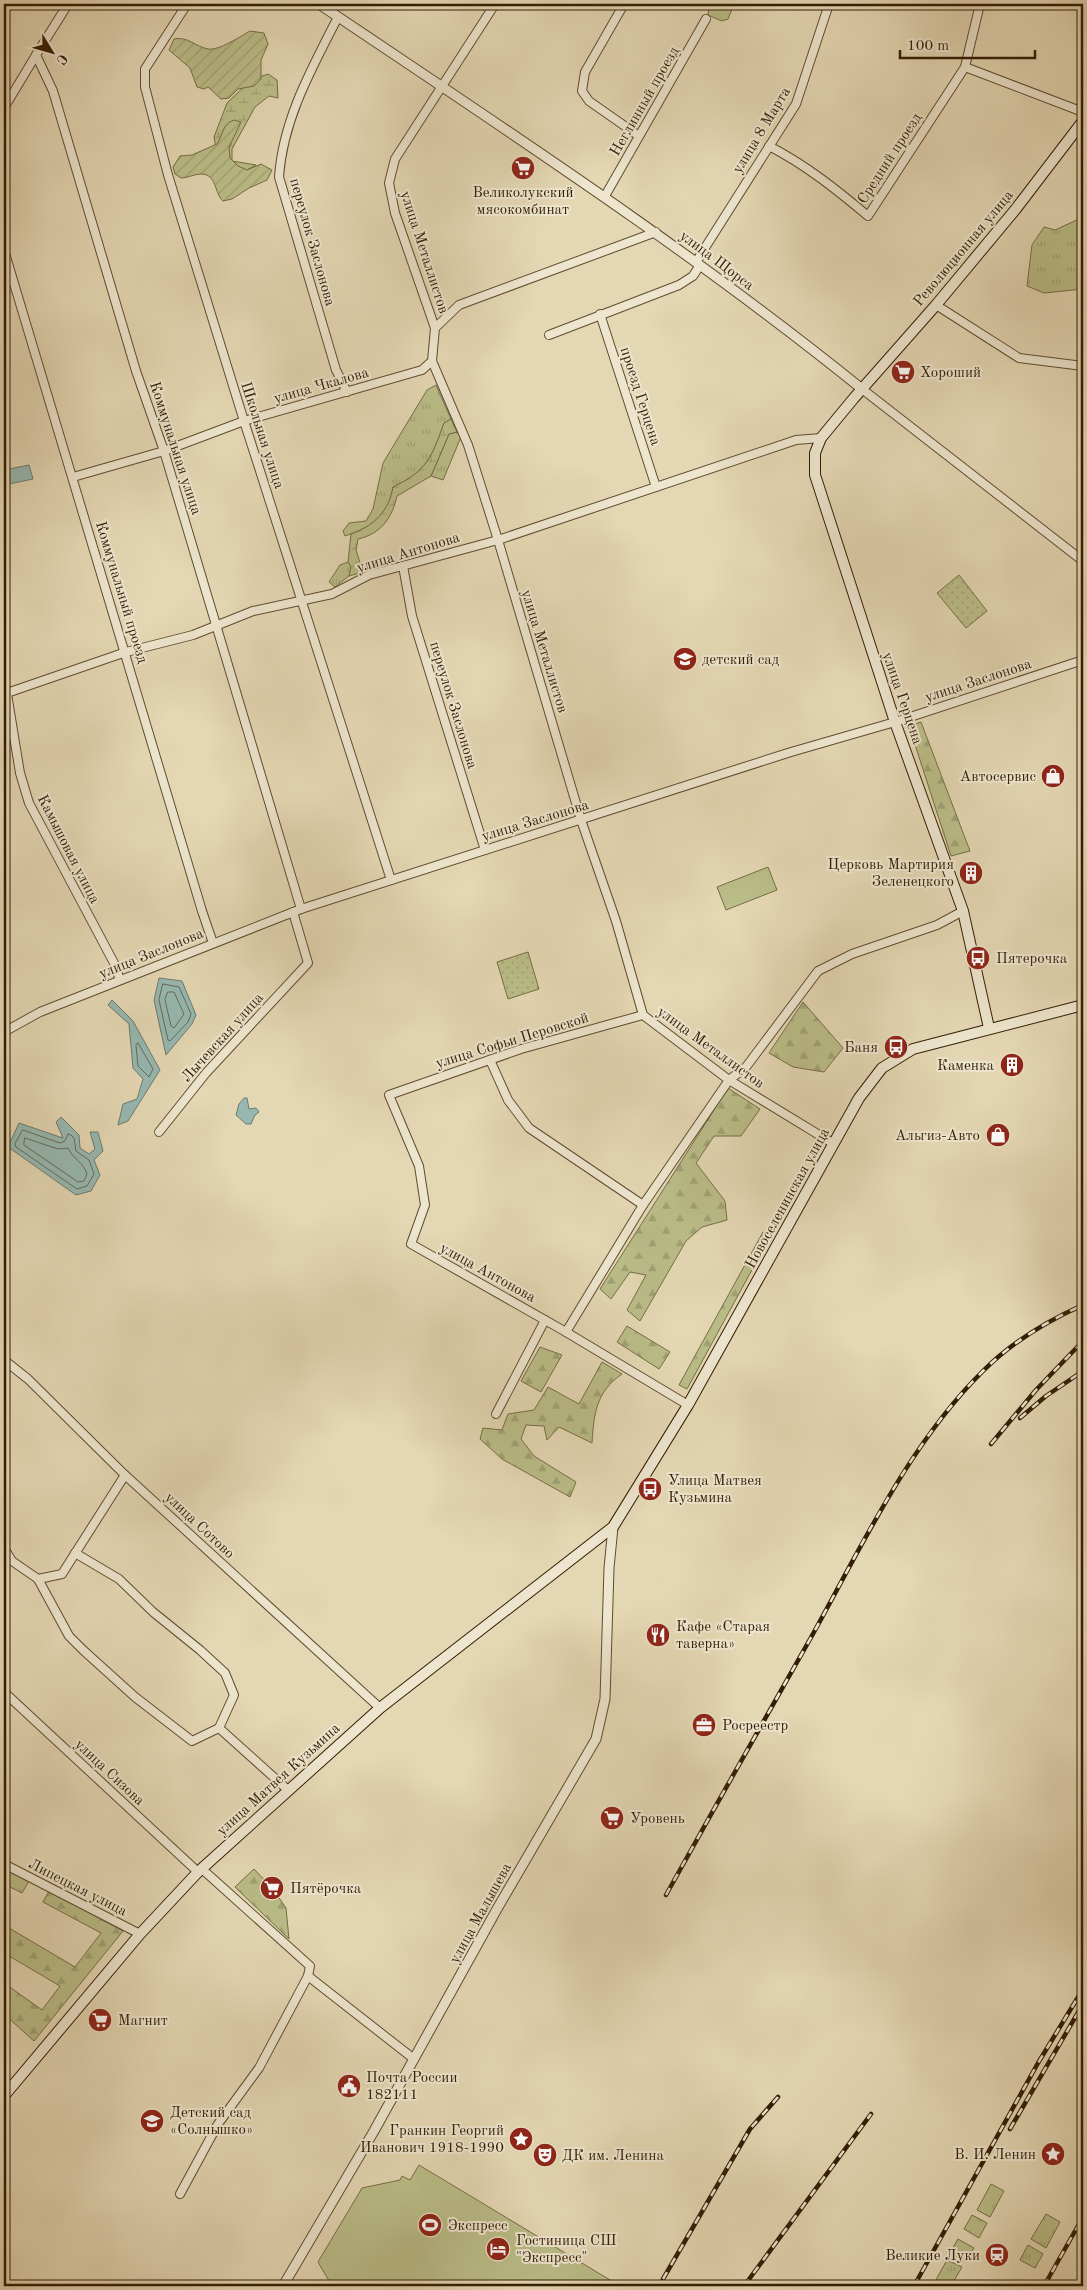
<svg xmlns="http://www.w3.org/2000/svg" width="1087" height="2290" font-family="'Old Standard TT',serif">
<defs>
<pattern id="grass-tufts" width="24" height="20" patternUnits="userSpaceOnUse" patternTransform="scale(1.25)"><rect width="24" height="20" fill="#babd88"/><path d="M3 7l-1-3M5 7V3M7 7l1-3M15 17l-1-3M17 17v-4M19 17l1-3" fill="none" stroke="#a0a274"/></pattern>
<pattern id="forest-firs" width="22" height="20" patternUnits="userSpaceOnUse" patternTransform="scale(1.25)"><rect width="22" height="20" fill="#babd88"/><path d="M5 1l3.5 6h-7zM16 11l3.5 6h-7z" fill="#a0a274"/></pattern>
<pattern id="wetland-marsh" width="20" height="14" patternUnits="userSpaceOnUse" patternTransform="scale(1.25)"><rect width="20" height="14" fill="#babd88"/><path d="M1 5h8M5 5V1M11 12h8M15 12V8" fill="none" stroke="#a0a274"/></pattern>
<pattern id="park-dots" width="8" height="8" patternUnits="userSpaceOnUse" patternTransform="scale(1.25)"><rect width="8" height="8" fill="#babd88"/><path d="M2 2h.1M6 6h.1" fill="none" stroke="#a0a274" stroke-width="1.8" stroke-linecap="round"/></pattern>
<pattern id="garden-furrows" width="10" height="10" patternUnits="userSpaceOnUse" patternTransform="scale(1.25)"><rect width="10" height="10" fill="#babd88"/><path d="M-1 1l2-2M0 10L10 0M9 11l2-2" fill="none" stroke="#a0a274"/></pattern>
</defs>
<rect width="100%" height="100%" fill="#e4d7b3"/>
<filter id="stains"><feTurbulence type="fractalNoise" baseFrequency=".004" numOctaves="4"/><feColorMatrix values="0 0 0 0 .2 0 0 0 0 .09 0 0 0 0 .02 0 0 0 .5 -.17"/></filter>
<radialGradient id="worn" r=".72"><stop offset=".6" stop-color="#630" stop-opacity="0"/><stop offset="1" stop-color="#630" stop-opacity=".3"/></radialGradient>
<g fill="url(#grass-tufts)" stroke="#766d46">
<path d="M709,4H734L728,19L722,21L708,15Z"/>
<path d="M1079,219H1083V289L1044,293L1027,286L1032,245L1044,227L1055,230Z"/>
<path d="M436,385L451,419L444,423C432,457 427,471 393,487C388,517 371,527 345,536L343,531L349,523L366,521L373,509L383,463L427,390Z"/>
<path d="M457,432L461,437L443,480L431,476L449,434Z"/>
<path d="M348,562L351,567L349,576L335,587L329,582L340,565Z"/>
<path d="M991,2184L1004,2191L990,2217L977,2210Z"/>
<path d="M1046,2214L1060,2222L1046,2248L1031,2239Z"/>
<path d="M972,2215L987,2223L979,2238L964,2229Z"/>
<path d="M958,2239L974,2248L966,2262L950,2253Z"/>
<path d="M1028,2245L1043,2254L1035,2268L1020,2260Z"/>
<path d="M947,2260L962,2267L951,2286H934L933,2285Z"/>
</g>
<g fill="url(#forest-firs)" stroke="#766d46">
<path d="M921,722L970,851L951,856L909,726Z"/>
<path d="M803,1002L843,1048L824,1072L793,1067L769,1053Z"/>
<path d="M728,1088L760,1109L741,1136H714L696,1163L725,1201L727,1220L702,1227L686,1241L640,1321L627,1310L646,1275L630,1272L611,1299L600,1289Z"/>
<path d="M763,1232L771,1235L687,1389L679,1385Z"/>
<path d="M627,1326L670,1352L659,1369L617,1342Z"/>
<path d="M540,1347L562,1355L541,1392L521,1381Z"/>
<path d="M602,1362L622,1374C596,1392 594,1413 592,1443L559,1427L547,1440L544,1426L526,1425L521,1439L534,1456L576,1482L570,1497L502,1459L480,1439L483,1428L502,1430L508,1414L534,1410L548,1387L579,1404Z"/>
<path d="M4,1869L29,1881L22,1893L4,1884Z"/>
<path d="M254,1869L273,1889L286,1908L289,1939L235,1887Z"/>
<path d="M49,1891L123,1931L34,2041L4,2014V1983L42,2010L60,1986L4,1953V1925L75,1967L101,1933L43,1902Z"/>
</g>
<g fill="url(#wetland-marsh)" stroke="#766d46">
<path d="M268,74L277,80L278,98L269,96L255,107L232,149V161L256,165L245,171L217,153L214,137L227,103L251,80Z"/>
<path d="M451,419L457,432L449,434L431,476L397,496C392,518 381,534 358,539L356,550L363,572L349,576L351,567L348,562L351,534C374,526 389,511 393,487C427,471 432,457 444,423Z"/>
</g>
<g fill="url(#park-dots)" stroke="#766d46">
<path d="M959,575L987,611L966,628L937,593Z"/>
<path d="M528,952L539,989L508,999L497,962Z"/>
</g>
<g fill="url(#garden-furrows)" stroke="#766d46">
<path d="M250,31L264,33L268,44L261,60V79L254,86L238,89L229,98L221,99L208,87L204,89L197,87L190,68L169,50L174,39C188,36 196,47 208,49C219,51 241,36 250,31Z"/>
<path d="M234,120L241,122L229,147L230,158L238,166L247,170L261,164L272,170L267,180L249,188L232,199L223,201C214,193 217,174 201,174C194,174 188,178 181,178L175,174L173,167L180,156L192,155L217,144C223,135 222,124 234,120Z"/>
</g>
<g fill="#babd88" stroke="#766d46">
<path d="M768,867L777,890L726,910L717,887Z"/>
<path d="M419,2165L620,2286H332L318,2262L362,2188L400,2180L402,2176L410,2180Z"/>
</g>
<g fill="#96b8b1" stroke="#6e7a6c">
<path d="M29,465L33,479L4,485V470Z"/>
<path d="M159,978L182,981L196,1015L192,1024L166,1055L154,1000Z"/>
<path d="M112,1000L133,1021L160,1070L128,1121L118,1125L123,1104L137,1099L143,1079L133,1068L129,1024L108,1005Z"/>
<path d="M244,1098H247L249,1109L256,1108L259,1112L255,1115L251,1124H246L236,1115L239,1104Z"/>
<path d="M61,1117L79,1135L80,1148L89,1154L95,1149L90,1132H98L103,1151L94,1160L100,1175L91,1191L76,1195L8,1147L19,1123L63,1138L56,1122Z"/>
</g>
<g fill="none" stroke-linecap="round" stroke-linejoin="round">
<g stroke="#646a5a" stroke-width="1">
<path d="M163,984L179,987L191,1014L188,1022L170,1041L168,1040L159,1000Z"/>
<path d="M168,992H174L184,1014L174,1028L171,1026L165,1000Z"/>
<path d="M138,1043L153,1069L149,1077L138,1066L136,1046Z"/>
<path d="M23,1130L60,1143L65,1141L68,1134L71,1135L74,1138L76,1151L89,1160L94,1174L87,1186L77,1189L16,1147L15,1144Z"/>
<path d="M25,1138L58,1149L68,1148C73,1159 83,1162 87,1174L84,1181L78,1182L24,1145Z"/>
</g>
<g stroke="#5f4c30" stroke-width="10">
<g id="minor">
<path d="M68,4L36,55L53,91L136,371L164,451L301,909"/>
<path d="M187,4L145,69V87L168,175L244,421L391,880"/>
<path d="M495,4L395,159L389,183L395,213L435,328L432,361L468,445L498,540L581,820L616,921L643,1015L729,1080L834,1144"/>
<path d="M624,4L585,72L582,91L589,101L639,136"/>
<path d="M338,17C312,68 283,119 279,177L336,370L347,392"/>
<path d="M965,67L1083,112"/>
<path d="M4,108L36,55"/>
<path d="M769,146C806,165 837,190 868,216L965,67L980,4"/>
<path d="M605,196L706,19"/>
<path d="M4,250L202,911L213,943"/>
<path d="M696,262L796,104L829,4"/>
<path d="M936,305L1019,358L1083,366"/>
<path d="M600,314L656,487"/>
<path d="M435,328L459,305L656,232"/>
<path d="M549,335L679,285L693,276L700,265"/>
<path d="M862,389L1083,561"/>
<path d="M73,477L164,451L244,421L422,370L432,361"/>
<path d="M403,566L412,616L485,850"/>
<path d="M4,694L126,652L193,635L253,611L332,594L369,575L498,540L796,440L821,438"/>
<path d="M7,694L20,773L29,803L114,963L120,980"/>
<path d="M643,1015L521,1049L389,1095L419,1166L425,1205L411,1244L566,1332L688,1405"/>
<path d="M4,1032L40,1012L301,909L791,752L895,722L1083,660"/>
<path d="M490,1060L508,1100L529,1128L643,1205"/>
<path d="M159,1132L206,1073L308,963L293,912"/>
<path d="M566,1332L643,1205L729,1080L746,1067L818,971L852,954L937,925L963,911"/>
<path d="M4,1360L28,1379L125,1475L380,1708"/>
<path d="M496,1414L545,1320"/>
<path d="M125,1475L62,1574L38,1579L69,1636L83,1650L135,1697L192,1741L219,1728"/>
<path d="M4,1548L12,1561L38,1579"/>
<path d="M75,1553L119,1579L153,1612L200,1650L225,1673L234,1695L219,1728L288,1790"/>
<path d="M4,1692L198,1872"/>
<path d="M4,1864L140,1934"/>
<path d="M308,1976L414,2059"/>
<path d="M180,2194L218,2124L259,2068L308,1976L310,1966L202,1869"/>
</g>
</g>
<g stroke="#5f4c30" stroke-width="11">
<g id="tertiary">
<path d="M319,4C503,128 689,249 862,389"/>
<path d="M283,2286L374,2131L497,1909L596,1739L605,1699L609,1568L613,1527"/>
</g>
</g>
<g stroke="#331d04" stroke-width="12">
<g id="secondary">
<path d="M989,1028L963,911L895,722L815,475V453L821,438L854,398L936,305L1015,210L1083,121"/>
<path d="M4,2096L140,1934L198,1872L380,1708L613,1527L688,1405L859,1098L882,1068L913,1049L1083,1005"/>
</g>
</g>
<use href="#minor" stroke="#ede5ce" stroke-width="8"/>
<use href="#tertiary" stroke="#ede5ce" stroke-width="9"/>
<use href="#secondary" stroke="#ede5ce" stroke-width="10"/>
<g stroke="#331d04" stroke-width="4.5">
<g id="rail">
<path d="M1020,1418L1046,1396L1083,1371"/>
<path d="M991,1444L1036,1390L1083,1341"/>
<path d="M666,1895C713,1810 761,1726 809,1641C860,1550 908,1445 983,1371C1011,1343 1047,1321 1083,1305"/>
<path d="M1010,2129L1083,2004"/>
<path d="M663,2279L750,2129L778,2097"/>
<path d="M744,2286L871,2114"/>
<path d="M914,2286L1038,2063L1083,1989"/>
<path d="M1044,2286L1083,2217"/>
</g>
</g>
<use href="#rail" stroke="#ede5ce" stroke-width="2.5" stroke-dasharray="8" stroke-linecap="butt"/>
</g>
<defs>
<g id="supermarket-disc" transform="scale(1.25)"><circle r="9.5" fill="#8f2418" stroke="#ede5ce"/><path d="M-6-5.5h2.5l.6 2H6L4.5 2H-2.5L-4.4-4H-6ZM-1.5 3.2a1.3 1.3 0 1 0 .1 0ZM3 3.2a1.3 1.3 0 1 0 .1 0Z" fill="#fff"/></g>
<g id="school-disc" transform="scale(1.25)"><circle r="9.5" fill="#8f2418" stroke="#ede5ce"/><path d="M0-5L7-2L0 1L-7-2ZM-4 1L0 2.5L4 1V4Q0 6-4 4Z" fill="#fff"/></g>
<g id="shop-disc" transform="scale(1.25)"><circle r="9.5" fill="#8f2418" stroke="#ede5ce"/><path d="M-5-2.5h2.3a2.7 3.5 0 0 1 5.4 0H5L5.5 6h-11ZM-1.5-2.5h3a1.5 2.3 0 0 0-3 0Z" fill="#fff"/></g>
<g id="building-disc" transform="scale(1.25)"><circle r="9.5" fill="#8f2418" stroke="#ede5ce"/><path d="M-4-6H4V6H1V3H-1V6H-4ZM-2.5-4.3h1.7v1.8h-1.7ZM.8-4.3h1.7v1.8H.8ZM-2.5-1h1.7V.8h-1.7ZM.8-1h1.7V.8H.8Z" fill="#fff"/></g>
<g id="bus-disc" transform="scale(1.25)"><circle r="9.5" fill="#8f2418" stroke="#ede5ce"/><path d="M-5-6H5V4H4V6H2V4H-2V6H-4V4H-5ZM-3.5-4V0h7V-4ZM-3.5 1.2v1.5H-2V1.2ZM2 1.2v1.5H3.5V1.2Z" fill="#fff"/></g>
<g id="restaurant-disc" transform="scale(1.25)"><circle r="9.5" fill="#8f2418" stroke="#ede5ce"/><path d="M-5-6h1v4h1v-4h1v4h1v-4h1v5L-1.5 .5V6h-2V.5L-5-1ZM5-6V6H3V1.5H1.5Q1.5-4 5-6Z" fill="#fff"/></g>
<g id="office-disc" transform="scale(1.25)"><circle r="9.5" fill="#8f2418" stroke="#ede5ce"/><path d="M-6-3h4V-5.5h4V-3h4V5H-6ZM-1-4.5V-3h2v-1.5ZM-6 0V1H6V0Z" fill="#fff"/></g>
<g id="civic-disc" transform="scale(1.25)"><circle r="9.5" fill="#8f2418" stroke="#ede5ce"/><path d="M-.6-6.5H3V-4.5H.6V-3L4-1V1h2V6H-6V1h2V-1L-.6-3ZM-1.2 2.5V6h2.4V2.5Z" fill="#fff"/></g>
<g id="sight-disc" transform="scale(1.25)"><circle r="9.5" fill="#8f2418" stroke="#ede5ce"/><path d="M0-6L1.8-2.2L6-1.7L2.9 1.2L3.7 5.4L0 3.3L-3.7 5.4L-2.9 1.2L-6-1.7L-1.8-2.2Z" fill="#fff"/></g>
<g id="theatre-disc" transform="scale(1.25)"><circle r="9.5" fill="#8f2418" stroke="#ede5ce"/><path d="M-5-5.5Q0-4 5-5.5V0Q5 5 0 6Q-5 5-5 0ZM-3.3-2.5H-1v1.5H-3.3ZM1-2.5H3.3v1.5H1ZM-2.8 1Q0 5.5 2.8 1Z" fill="#fff"/></g>
<g id="stadium-disc" transform="scale(1.25)"><circle r="9.5" fill="#8f2418" stroke="#ede5ce"/><path d="M0-5a6.5 5 0 1 0 0 10a6.5 5 0 1 0 0-10ZM-3.5-1.8h7v3.6h-7Z" fill="#fff"/></g>
<g id="hotel-disc" transform="scale(1.25)"><circle r="9.5" fill="#8f2418" stroke="#ede5ce"/><path d="M-6-4.5h1.5V1H6V5H4.5V3h-9V5H-6ZM-4 0a1.8 1.8 0 1 1 3.6 0ZM.5 0V-2.5h3Q6-2.5 6 0Z" fill="#fff"/></g>
<g id="station-disc" transform="scale(1.25)"><circle r="9.5" fill="#8f2418" stroke="#ede5ce"/><path d="M-3-6H3Q5-6 5-4V2Q5 4 3 4L4.5 6H3L1.5 4h-3L-3 6H-4.5L-3 4Q-5 4-5 2V-4Q-5-6-3-6ZM-3.5-4v3h7v-3ZM-3.5 1v1.5H-2V1ZM2 1v1.5H3.5V1Z" fill="#fff"/></g>
</defs>
<g fill-rule="evenodd">
<use href="#supermarket-disc" x="523" y="168"/>
<use href="#supermarket-disc" x="903" y="372"/>
<use href="#school-disc" x="685" y="659"/>
<use href="#shop-disc" x="1053" y="776"/>
<use href="#building-disc" x="971" y="873"/>
<use href="#bus-disc" x="978" y="958"/>
<use href="#bus-disc" x="896" y="1047"/>
<use href="#building-disc" x="1012" y="1065"/>
<use href="#shop-disc" x="998" y="1135"/>
<use href="#bus-disc" x="650" y="1489"/>
<use href="#restaurant-disc" x="658" y="1635"/>
<use href="#office-disc" x="704" y="1725"/>
<use href="#supermarket-disc" x="612" y="1818"/>
<use href="#supermarket-disc" x="272" y="1888"/>
<use href="#supermarket-disc" x="100" y="2020"/>
<use href="#civic-disc" x="349" y="2086"/>
<use href="#school-disc" x="152" y="2121"/>
<use href="#sight-disc" x="521" y="2139"/>
<use href="#sight-disc" x="1053" y="2154"/>
<use href="#theatre-disc" x="545" y="2155"/>
<use href="#stadium-disc" x="430" y="2225"/>
<use href="#hotel-disc" x="498" y="2249"/>
<use href="#station-disc" x="997" y="2255"/>
</g>
<g text-anchor="middle" stroke-width="4" stroke-linejoin="round" paint-order="stroke">
<g font-size="15" fill="#331d04" stroke="#ede5ce">
<text transform="translate(644 101) rotate(-60)" y="5">Неглинный проезд</text>
<text transform="translate(761 130) rotate(-59)" y="5">улица 8 Марта</text>
<text transform="translate(889 158) rotate(-57)" y="5">Средний проезд</text>
<text transform="translate(313 242) rotate(74)" y="5">переулок Заслонова</text>
<text transform="translate(963 248) rotate(-50)" y="5">Революционная улица</text>
<text transform="translate(425 252) rotate(72)" y="5">улица Металлистов</text>
<text transform="translate(717 260) rotate(37)" y="5">улица Щорса</text>
<text transform="translate(321 385) rotate(-16)" y="5">улица Чкалова</text>
<text transform="translate(641 396) rotate(72)" y="5">проезд Герцена</text>
<text transform="translate(263 435) rotate(72)" y="5">Школьная улица</text>
<text transform="translate(176 448) rotate(72)" y="5">Коммунальная улица</text>
<text transform="translate(408 552) rotate(-17)" y="5">улица Антонова</text>
<text transform="translate(122 592) rotate(73)" y="5">Коммунальный проезд</text>
<text transform="translate(545 651) rotate(73)" y="5">улица Металлистов</text>
<text transform="translate(978 680) rotate(-18)" y="5">улица Заслонова</text>
<text transform="translate(903 698) rotate(71)" y="5">улица Герцена</text>
<text transform="translate(454 705) rotate(73)" y="5">переулок Заслонова</text>
<text transform="translate(535 820) rotate(-17)" y="5">улица Заслонова</text>
<text transform="translate(69 849) rotate(63)" y="5">Камышовая улица</text>
<text transform="translate(151 953) rotate(-22)" y="5">улица Заслонова</text>
<text transform="translate(222 1037) rotate(-48)" y="5">Лычевская улица</text>
<text transform="translate(512 1040) rotate(-17)" y="5">улица Софьи Перовской</text>
<text transform="translate(711 1047) rotate(36)" y="5">улица Металлистов</text>
<text transform="translate(787 1198) rotate(-61)" y="5">Новоселенинская улица</text>
<text transform="translate(488 1272) rotate(29)" y="5">улица Антонова</text>
<text transform="translate(200 1525) rotate(43)" y="5">улица Сотово</text>
<text transform="translate(110 1772) rotate(43)" y="5">улица Сизова</text>
<text transform="translate(278 1779) rotate(-42)" y="5">улица Матвея Кузьмина</text>
<text transform="translate(78 1887) rotate(27)" y="5">Липецкая улица</text>
<text transform="translate(480 1913) rotate(-61)" y="5">улица Малышева</text>
</g>
<g font-size="15" fill="#331d04" stroke="#ede5ce" text-anchor="start">
<text x="523" y="197" text-anchor="middle">Великолукский<tspan x="523" dy="17">мясокомбинат</tspan></text>
<text x="920" y="377">Хороший</text>
<text x="702" y="664">детский сад</text>
<text x="1036" y="781" text-anchor="end">Автосервис</text>
<text x="954" y="869" text-anchor="end">Церковь Мартирия<tspan x="954" dy="17">Зеленецкого</tspan></text>
<text x="996" y="963">Пятерочка</text>
<text x="878" y="1052" text-anchor="end">Баня</text>
<text x="994" y="1070" text-anchor="end">Каменка</text>
<text x="980" y="1140" text-anchor="end">Альгиз-Авто</text>
<text x="668" y="1485">Улица Матвея<tspan x="668" dy="17">Кузьмина</tspan></text>
<text x="676" y="1631">Кафе «Старая<tspan x="676" dy="17">таверна»</tspan></text>
<text x="722" y="1730">Росреестр</text>
<text x="630" y="1823">Уровень</text>
<text x="290" y="1893">Пятёрочка</text>
<text x="118" y="2025">Магнит</text>
<text x="366" y="2082">Почта России<tspan x="366" dy="17">182111</tspan></text>
<text x="170" y="2117">Детский сад<tspan x="170" dy="17">«Солнышко»</tspan></text>
<text x="504" y="2135" text-anchor="end">Гранкин Георгий<tspan x="504" dy="17">Иванович 1918-1990</tspan></text>
<text x="1036" y="2159" text-anchor="end">В. И. Ленин</text>
<text x="562" y="2160">ДК им. Ленина</text>
<text x="448" y="2230">Экспресс</text>
<text x="516" y="2245">Гостиница СШ<tspan x="516" dy="17">"Экспресс"</tspan></text>
<text x="980" y="2260" text-anchor="end">Великие Луки</text>
</g>
</g>
<rect width="1087" height="2290" fill="none" stroke="#e4d7b3" stroke-width="20"/>
<rect x="5" y="5" width="1077" height="2280" fill="none" stroke="#331d04" stroke-width="2.5"/>
<rect x="10" y="10" width="1067" height="2270" fill="none" stroke="#331d04"/>
<g transform="translate(52 52) rotate(127)" stroke="#ede5ce" stroke-width="4" paint-order="stroke">
<path d="M0-4L9 19L0 12L-9 19Z" fill="#331d04"/>
<text y="-8" font-size="14" font-weight="bold" text-anchor="middle" fill="#331d04">С</text>
</g>
<path d="M900 50v8h135v-8" fill="none" stroke="#331d04" stroke-width="2.5"/>
<text x="907" y="50" font-size="15" fill="#331d04" stroke="#ede5ce" stroke-width="4" paint-order="stroke">100 m</text>
<rect width="100%" height="100%" filter="url(#stains)"/>
<rect width="100%" height="100%" fill="url(#worn)"/>
</svg>
